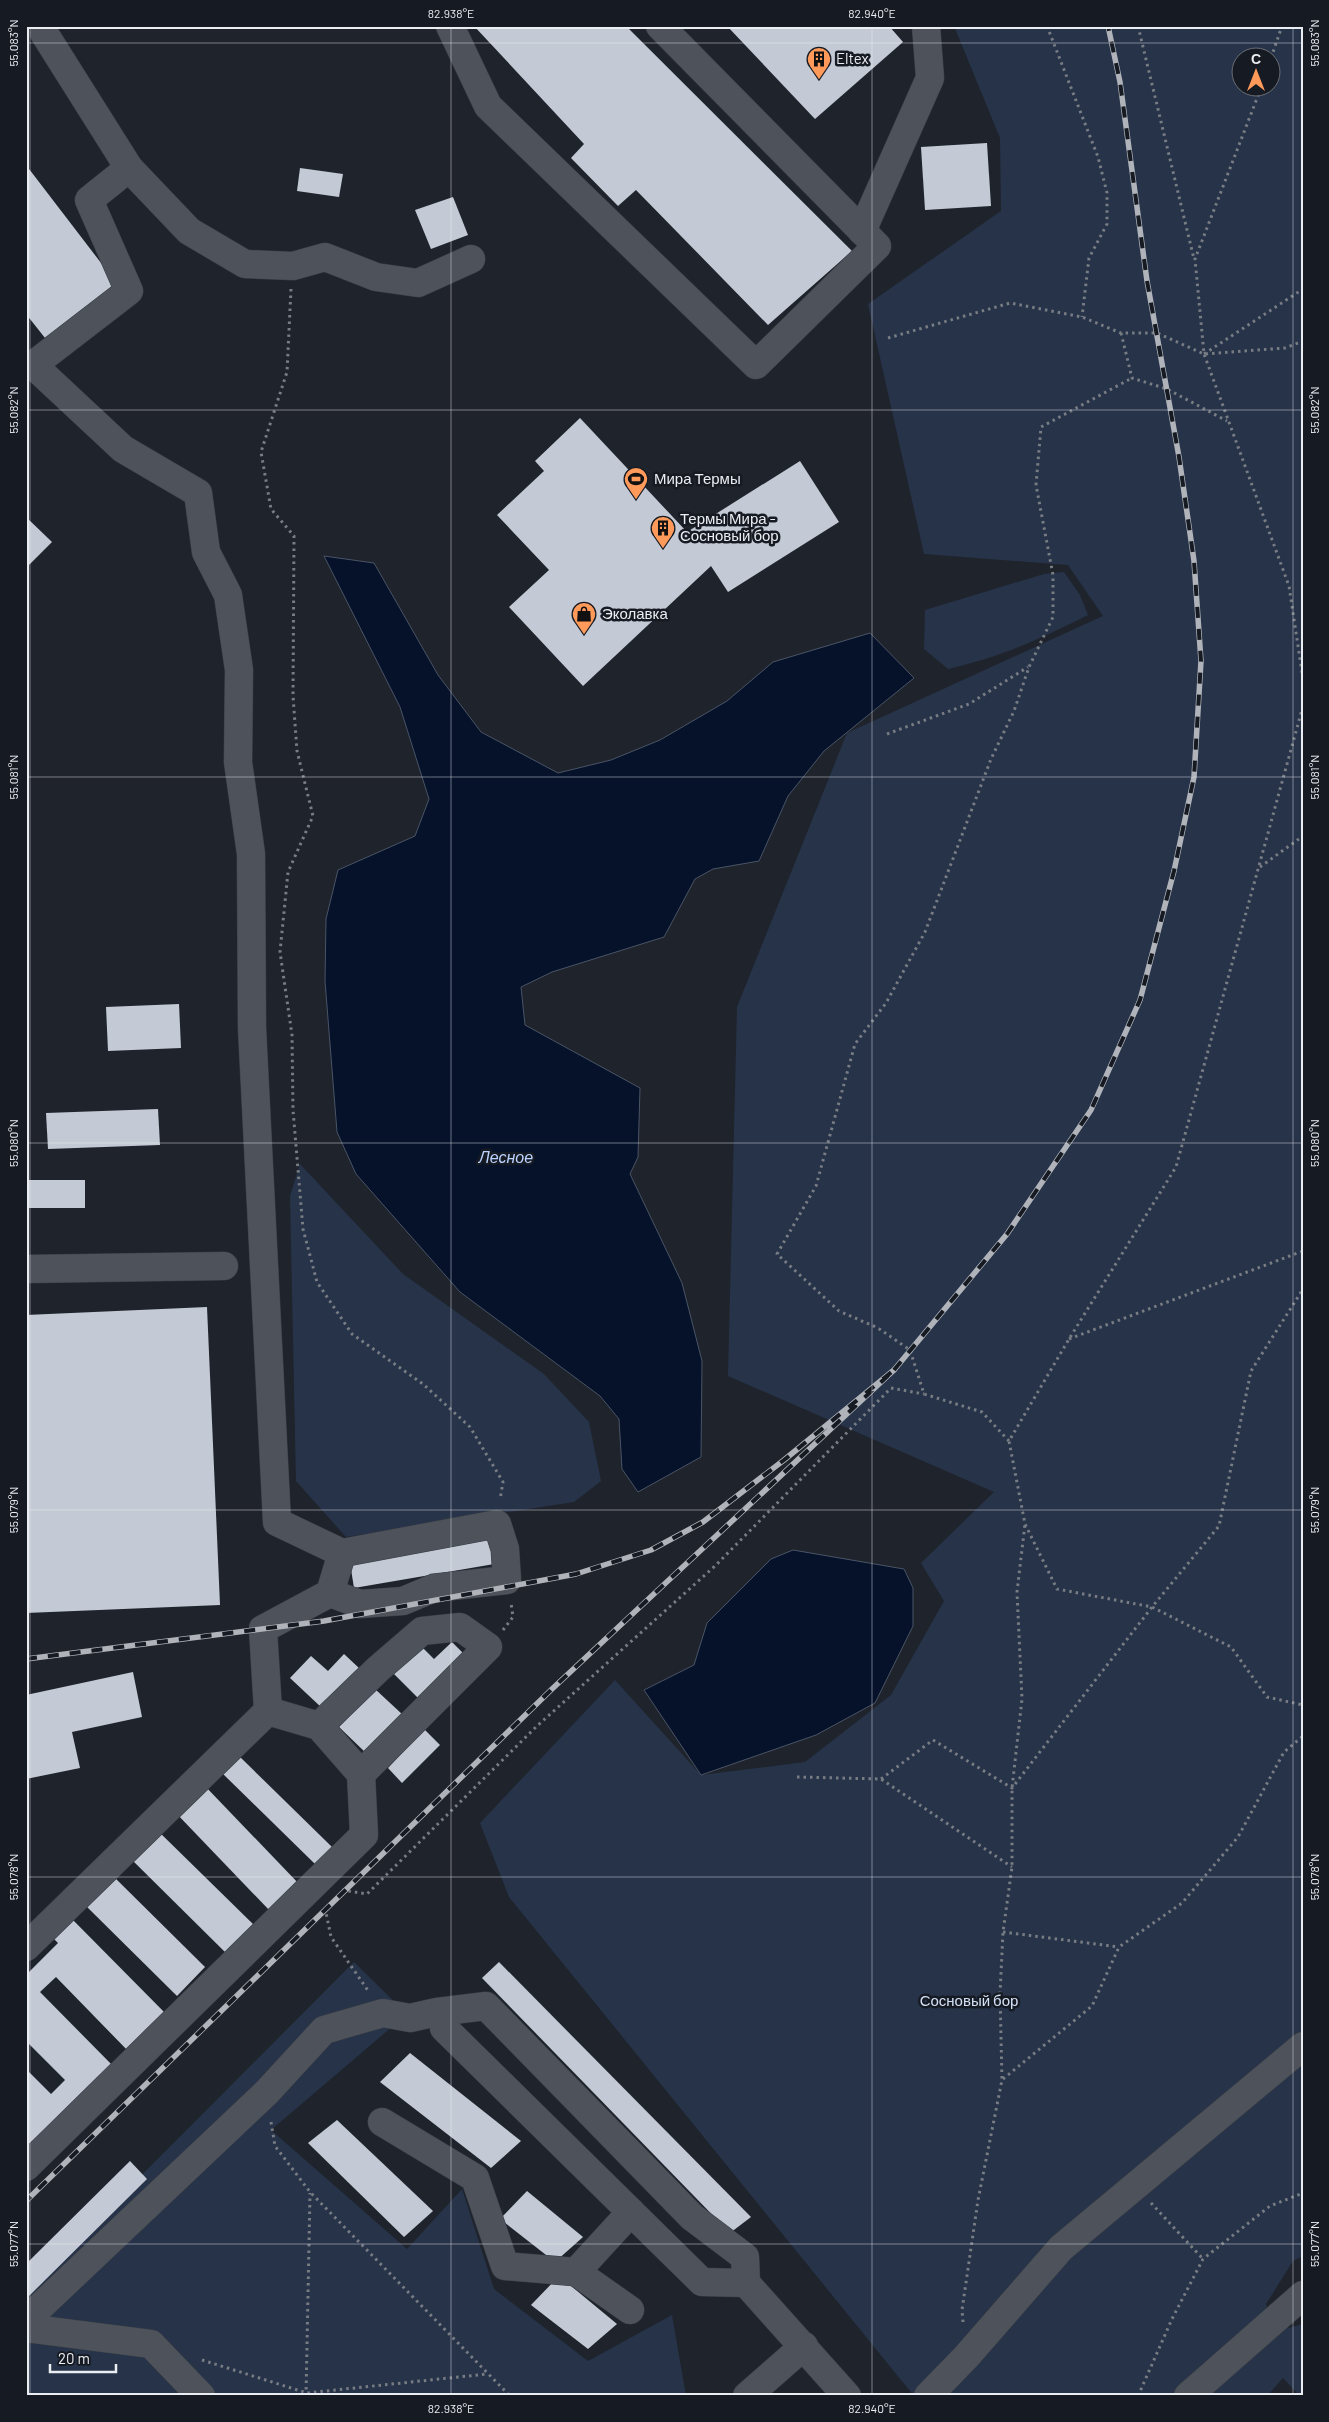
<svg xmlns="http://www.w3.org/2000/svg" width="1329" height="2422" font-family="Barlow,sans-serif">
<rect width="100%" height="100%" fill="#1f242c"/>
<g fill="#263349" fill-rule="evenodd">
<path d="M954,26H1303V2256L1293,2261L1266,2304L1273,2332L1303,2324V2396H1300L1283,2378L1267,2396H914L509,1897L480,1823L615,1680L701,1775L805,1762L891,1695L944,1601L921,1563L994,1492L728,1376L737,1007L847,733L1103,616L1068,565L924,554L868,304L1001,211L1000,138ZM1242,58H1272V88H1242Z"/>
<path d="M1064,572L1080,595L1088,615C1040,639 1001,657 948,669L924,649L925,610L1044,574Z"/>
<path d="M300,1164L403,1274L544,1374L589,1422L601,1481L574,1502L346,1537L296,1481L290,1196Z"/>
<path d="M354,1962L407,2014L271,2130L407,2249L462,2189L494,2289L588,2361L672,2315L686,2396H30L26,2392V2291Z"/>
</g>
<g fill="#05122a" stroke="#4a5466">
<path d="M324,556L374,563L438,675L481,732L558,773L611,760L660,740L727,701L773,662L870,633L914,678L824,751L788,796L759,861L713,869L695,879L664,937L552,972L521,987L525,1025L640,1088L638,1157L630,1174L682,1283L702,1361L701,1457L638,1492L622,1469L619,1419L600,1396L460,1292L356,1174L337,1132L325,981L326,919L338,870L415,836L429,799L400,707Z"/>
<path d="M793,1550L904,1569L913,1588V1626L875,1703L816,1735L701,1775L644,1690L694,1665L707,1623L771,1559Z"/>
</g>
<g fill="#c4cad5">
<path d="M474,26H626L852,251L768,325L636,190L618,206L571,158L584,144Z"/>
<path d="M727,26H889L903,42L815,119Z"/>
<path d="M987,143L991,206L925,210L921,147Z"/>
<path d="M26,165L121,289L49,343L26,314Z"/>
<path d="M300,168L343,174L339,197L297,191Z"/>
<path d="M453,197L468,235L431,249L415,210Z"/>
<path d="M580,418L687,532L800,461L839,522L728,592L711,566L583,686L509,607L549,570L497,515L544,471L535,461Z"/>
<path d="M26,517L52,542L26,568Z"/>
<path d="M179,1004L181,1048L108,1051L106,1007Z"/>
<path d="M158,1109L160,1145L48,1149L46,1113Z"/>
<rect x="26" y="1180" width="59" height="28"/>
<path d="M207,1307L220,1605L26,1613V1315Z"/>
<path d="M496,1538L500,1563L354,1588L350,1563Z"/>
<path d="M452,1642L464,1654L419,1699L393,1673L421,1646L434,1659Z"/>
<path d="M344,1654L359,1668L322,1708L290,1678L311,1656L328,1671Z"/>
<path d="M133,1672L142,1717L72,1732L80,1768L26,1779V1695Z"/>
<path d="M375,1689L403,1715L366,1753L339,1727Z"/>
<path d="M424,1729L440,1745L402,1783L388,1768Z"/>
<path d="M238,1755L332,1847L315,1864L221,1772Z"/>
<path d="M204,1785L300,1885L271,1912L175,1812Z"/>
<path d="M154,1827L255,1926L227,1954L127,1855Z"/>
<path d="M110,1873L205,1967L177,1996L82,1902Z"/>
<path d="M73,1920L168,2016L130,2053L56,1977L40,1992L115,2068L26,2154V2069L51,2094L65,2080L26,2041V1975L58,1943L54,1939Z"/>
<path d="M499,1962L751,2217L730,2233L482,1978Z"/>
<path d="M410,2053L521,2141L491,2168L380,2082Z"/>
<path d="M337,2120L433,2211L404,2237L308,2143Z"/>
<path d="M130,2161L147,2179L26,2299V2264Z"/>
<path d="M527,2191L583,2237L555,2262L500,2219Z"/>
<path d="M559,2276L617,2324L588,2349L531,2305Z"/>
</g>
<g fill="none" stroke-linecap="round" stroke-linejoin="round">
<g stroke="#3a3e45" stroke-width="29">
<g id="minor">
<path d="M450,26L488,106L756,365L877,246L660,26"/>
<path d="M129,168L189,231L245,264L293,266L325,257L376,277L418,283L471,259"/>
<path d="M862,231L930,78L926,26"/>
<path d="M26,1269L224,1266"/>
<path d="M330,1593L360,1604L403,1601L434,1588L507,1580L505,1549L497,1524L342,1553"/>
<path d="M319,1726L378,1669L422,1631L460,1627L488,1647L361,1774"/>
<path d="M26,1947L268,1711L263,1629L330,1593L342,1553L277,1522L252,1028L251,854L238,762L239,670L228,595L206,552L198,493L123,449L33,365L129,291L89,200L129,168L44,33"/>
<path d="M444,2028L702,2282L746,2283"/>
<path d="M382,2122L475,2178L505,2266L576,2272L631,2212"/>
<path d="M26,2167L364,1835L361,1774L319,1726L268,1711"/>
<path d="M576,2272L630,2310"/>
<path d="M746,2283L847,2396"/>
<path d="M26,2320L267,2092L324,2030L383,2013L410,2018L437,2012L486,2006L692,2217L745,2257L746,2283"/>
<path d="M26,2328L151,2344L201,2396"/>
<path d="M747,2396L804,2346"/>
<path d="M928,2396L966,2357L1061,2248L1303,2046"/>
<path d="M1188,2396L1303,2295"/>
</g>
</g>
<g stroke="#787c83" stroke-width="3" stroke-dasharray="2.5 4" stroke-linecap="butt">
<path d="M1047,26L1098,157L1107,193V224L1089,258L1082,317"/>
<path d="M1138,26L1194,259"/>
<path d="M1271,58L1282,26"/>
<path d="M1261,88L1195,259L1204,354L1289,586L1303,679"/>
<path d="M291,289L287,372L261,452L271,509L294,536L293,696L297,751L313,816L288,872L280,952L292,1035L293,1110L303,1229L317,1282L352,1334L423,1384L470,1427L503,1482L500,1500"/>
<path d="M1121,333L1132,378L1167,389L1227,421"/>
<path d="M888,338L1010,303L1082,317L1121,333H1157L1204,354L1285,348L1303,341"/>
<path d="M1204,354L1303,289"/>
<path d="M1303,706L1176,1167L1069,1339L1009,1441L1025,1524L1057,1589L1152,1607L1231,1647L1267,1697L1303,1705"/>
<path d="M887,734L969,704L1028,667"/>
<path d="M1260,867L1303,836"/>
<path d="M1069,1339L1303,1251"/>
<path d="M1009,1441L982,1412L924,1394L910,1350L878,1328L839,1311L777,1254L816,1186L855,1044L886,1003L925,932L991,759L1014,711L1029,667L1053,617V575L1036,485L1041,427L1132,378"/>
<path d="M503,1630L513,1617L511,1603"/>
<path d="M797,1777L881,1779L1012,1867"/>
<path d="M881,1779L933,1740L1012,1788L1152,1607L1219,1526L1251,1371L1303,1289"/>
<path d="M342,1890L367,1894L537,1726L715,1566L891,1388L924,1394"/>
<path d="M325,1908L331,1937L369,1992"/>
<path d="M1003,1932L1119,1947"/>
<path d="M1003,2079L1092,2006L1119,1947L1182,1903L1238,1837L1284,1752L1303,1736"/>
<path d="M271,2122L275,2146L310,2192L510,2396"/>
<path d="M1151,2203L1203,2259"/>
<path d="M963,2322L962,2310L978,2200L1002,2080L1000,1994L1003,1932L1012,1867V1788L1022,1699L1017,1592L1025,1524"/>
<path d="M202,2360L307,2393L487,2374"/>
<path d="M306,2396L310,2193"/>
<path d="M1138,2396L1172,2319L1203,2259L1270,2206L1303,2193"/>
</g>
<use href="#minor" stroke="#4d525b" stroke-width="28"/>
<g stroke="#b0b4ba" stroke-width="5.5">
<g id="rail">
<path d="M894,1370L1007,1234L1091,1110L1140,1000L1174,871L1194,777L1201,661L1194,561L1179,457L1147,281L1120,82L1108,26"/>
<path d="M26,1659L324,1621L576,1574L651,1550L703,1522L784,1460L894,1370L552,1689L26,2201"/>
</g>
</g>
<use href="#rail" stroke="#161a22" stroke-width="4" stroke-dasharray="11" stroke-linecap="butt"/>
</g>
<path fill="none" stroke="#eaedf2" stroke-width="1" stroke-opacity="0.45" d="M30,26V2396M451,26V2396M872,26V2396M1293,26V2396M26,43H1303M26,410H1303M26,777H1303M26,1143H1303M26,1510H1303M26,1877H1303M26,2244H1303"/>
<defs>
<g id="building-pin" transform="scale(1.25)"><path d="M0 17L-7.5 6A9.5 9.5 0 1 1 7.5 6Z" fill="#ff9a5b" stroke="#161a22"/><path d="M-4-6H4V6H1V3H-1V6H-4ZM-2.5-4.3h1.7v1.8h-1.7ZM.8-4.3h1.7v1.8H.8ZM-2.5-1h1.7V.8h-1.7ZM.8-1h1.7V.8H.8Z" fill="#111"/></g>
<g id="stadium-pin" transform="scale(1.25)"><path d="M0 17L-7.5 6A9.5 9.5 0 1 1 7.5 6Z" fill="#ff9a5b" stroke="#161a22"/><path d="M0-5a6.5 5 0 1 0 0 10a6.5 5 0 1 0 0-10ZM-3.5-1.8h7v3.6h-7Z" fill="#111"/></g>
<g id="shop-pin" transform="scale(1.25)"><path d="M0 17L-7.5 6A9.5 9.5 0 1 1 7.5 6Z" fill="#ff9a5b" stroke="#161a22"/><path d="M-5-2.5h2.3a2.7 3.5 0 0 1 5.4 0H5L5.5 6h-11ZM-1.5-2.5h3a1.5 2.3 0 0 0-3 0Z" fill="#111"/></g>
</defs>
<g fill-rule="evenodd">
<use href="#building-pin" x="819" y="59"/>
<use href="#stadium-pin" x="636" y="479"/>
<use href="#building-pin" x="663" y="528"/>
<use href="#shop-pin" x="584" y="614"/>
</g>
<g text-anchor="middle" stroke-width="5" stroke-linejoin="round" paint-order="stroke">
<g font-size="15" fill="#eaedf2" stroke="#161a22" text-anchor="start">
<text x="836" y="64">Eltex</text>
<text x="654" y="484">Мира Термы</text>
<text x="680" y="524">Термы Мира -<tspan x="680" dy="17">Сосновый бор</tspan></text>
<text x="602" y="619">Эколавка</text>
</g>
<g font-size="15" fill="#d4e1f7" stroke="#161a22">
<text x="969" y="2006">Сосновый бор</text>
</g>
<g font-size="16" font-style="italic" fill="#bad3ff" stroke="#161a22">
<text x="506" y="1163">Лесное</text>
</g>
</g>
<rect width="1329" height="2422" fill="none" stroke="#161a22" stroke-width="55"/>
<g transform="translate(1256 72)"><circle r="24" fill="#161a22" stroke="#6b6e75"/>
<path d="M0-4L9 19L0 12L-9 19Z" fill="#ff9a5b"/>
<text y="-8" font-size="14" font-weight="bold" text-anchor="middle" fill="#eaedf2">С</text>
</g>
<path d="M50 2364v8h66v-8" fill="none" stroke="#eaedf2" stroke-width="2.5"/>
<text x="58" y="2364" font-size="15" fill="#eaedf2" stroke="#161a22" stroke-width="4" paint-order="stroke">20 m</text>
<rect x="28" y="28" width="1274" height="2366" fill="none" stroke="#eaedf2" stroke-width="2"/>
<g font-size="12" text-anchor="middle" fill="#eaedf2">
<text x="451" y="18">82.938°E</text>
<text x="872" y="18">82.940°E</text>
<text transform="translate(14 43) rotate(-90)" y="4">55.083°N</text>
<text transform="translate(1315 43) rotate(-90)" y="4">55.083°N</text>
<text transform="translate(14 410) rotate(-90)" y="4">55.082°N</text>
<text transform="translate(1315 410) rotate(-90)" y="4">55.082°N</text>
<text transform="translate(14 777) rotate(-90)" y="4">55.081°N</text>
<text transform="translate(1315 777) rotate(-90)" y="4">55.081°N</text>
<text transform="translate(14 1143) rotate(-90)" y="4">55.080°N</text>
<text transform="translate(1315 1143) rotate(-90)" y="4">55.080°N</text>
<text transform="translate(14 1510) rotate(-90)" y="4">55.079°N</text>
<text transform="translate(1315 1510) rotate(-90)" y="4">55.079°N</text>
<text transform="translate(14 1877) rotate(-90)" y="4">55.078°N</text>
<text transform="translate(1315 1877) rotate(-90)" y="4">55.078°N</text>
<text transform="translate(14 2244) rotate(-90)" y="4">55.077°N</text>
<text transform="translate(1315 2244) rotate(-90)" y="4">55.077°N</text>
<text x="451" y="2413">82.938°E</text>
<text x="872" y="2413">82.940°E</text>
</g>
</svg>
